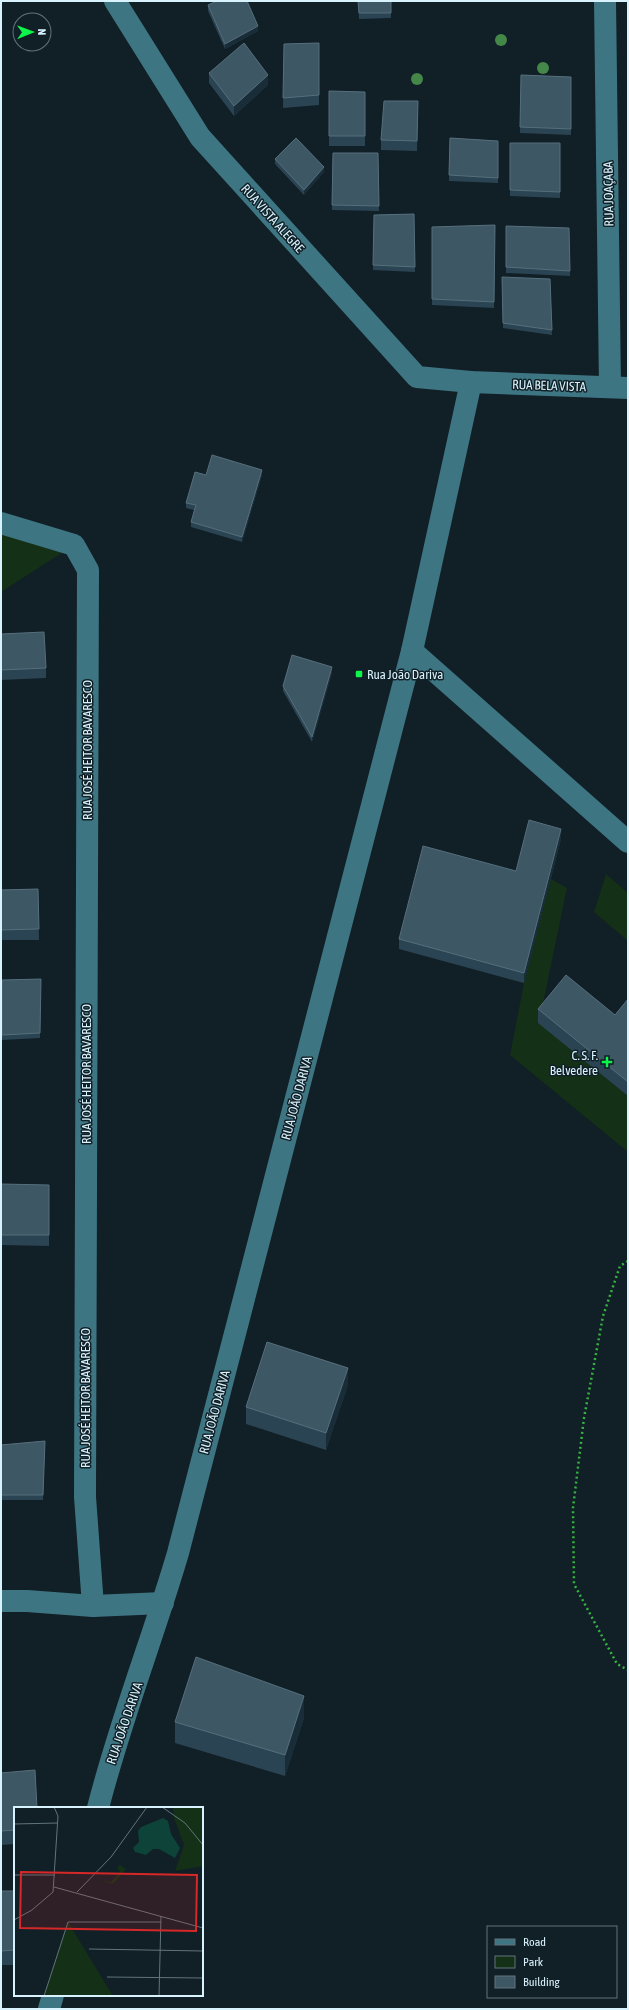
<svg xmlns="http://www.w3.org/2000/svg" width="629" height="2010" font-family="'Asap Condensed',sans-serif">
<rect width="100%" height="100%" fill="#111f26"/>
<g fill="#143017">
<path d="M1,523L74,545L1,592Z"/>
<path d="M606,874L628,893V941L594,912Z"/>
<path d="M551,879L567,888L539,1023L628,1096V1152L510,1055L524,983Z"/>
</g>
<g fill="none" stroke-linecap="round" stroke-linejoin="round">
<path stroke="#36b342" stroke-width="2.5" stroke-dasharray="2 3" stroke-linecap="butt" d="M628,1261L620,1266L603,1316L584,1418L573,1508L574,1584L617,1664L628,1670"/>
<g stroke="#3e7583" stroke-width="22">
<path d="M115,1L200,137L417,377L471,382L628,388"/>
<path d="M605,1L610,387"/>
<path d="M1,523L74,545L88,570L85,1497L93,1606"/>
<path d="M412,651L628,842"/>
<path d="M1,1601H27L93,1606L163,1603"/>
<path d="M98,1808C120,1721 153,1638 178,1553L412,651L471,382"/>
<path d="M49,2009L53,1995"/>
</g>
</g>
<g fill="#458649">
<circle cx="501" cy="40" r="6"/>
<circle cx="543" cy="68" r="6"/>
<circle cx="417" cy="79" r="6"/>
</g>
<g fill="#2b4453">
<rect x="251" y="1" width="27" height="1"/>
<path d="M327,1H391V18L359,19L358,1L327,2Z"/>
<path d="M208,5L258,31L225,49L208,11Z"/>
<path d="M319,43V105L283,108L284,44Z"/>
<path d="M209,73L268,85L234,116L209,83Z"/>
<path d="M521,75L571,77V135L520,133Z"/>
<path d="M329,91L365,92V146H329Z"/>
<path d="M418,101L417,151L381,150V140Z"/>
<path d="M450,138L498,141V183L449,181Z"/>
<path d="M510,143H560V198L510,196Z"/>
<path d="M333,153H378L379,211L332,210Z"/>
<path d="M275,159L324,172L304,195L275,164Z"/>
<path d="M414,214L415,272L373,270L374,215Z"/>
<path d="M495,225L494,308L432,305V227Z"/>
<path d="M506,226L569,228L570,276L506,273Z"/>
<path d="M502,277L550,279L552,335L503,328Z"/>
<path d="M206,475H262L242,542L191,527V522L194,510L186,508V503Z"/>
<path d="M1,634L46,668V678L1,680Z"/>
<path d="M332,673L312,742L283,691V686Z"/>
<path d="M561,839L524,983L399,949V939L516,871Z"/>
<path d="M38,889L39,940H1V890Z"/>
<path d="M41,979L40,1038L2,1040V980Z"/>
<path d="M628,999V1096L538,1023V1009L615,1015Z"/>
<path d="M1,1184L49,1185V1246L1,1245Z"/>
<path d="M348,1385L326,1450L246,1424V1407Z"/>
<path d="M45,1441L43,1500H1V1445Z"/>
<path d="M304,1718L285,1776L175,1743V1722Z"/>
<path d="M1,1773L15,1808V1844L1,1845Z"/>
<rect x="1" y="1891" width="14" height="74"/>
</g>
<g fill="#192d39">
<path d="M258,26V31L225,49V44Z"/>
<path d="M268,75V85L234,116V106Z"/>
<path d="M324,167V172L304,195V190Z"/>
<path d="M262,470V475L242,542V537Z"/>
<path d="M332,667V673L312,742V737Z"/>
<path d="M561,829V839L524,983V973Z"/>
<path d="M348,1368V1385L326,1450V1433Z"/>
<path d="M304,1696V1718L285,1776V1755Z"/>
</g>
<g fill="#3e5765" stroke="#566f7d">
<path d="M217,1H247L258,26L225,44L208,5Z"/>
<path d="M358,1H391V13H359Z"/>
<path d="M244,43L268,75L234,106L209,73Z"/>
<path d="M319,43V95L283,98L284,44Z"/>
<path d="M521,75L571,77V129L520,127Z"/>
<path d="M329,91L365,92V136H329Z"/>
<path d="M384,101H418L417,141L381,140Z"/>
<path d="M296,138L324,167L304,190L275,159Z"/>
<path d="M450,138L498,141V178L449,175Z"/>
<path d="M510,143H560V192L510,190Z"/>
<path d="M333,153H378L379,206L332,205Z"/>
<path d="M414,214L415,267L373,265L374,215Z"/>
<path d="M495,225L494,302L432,299V227Z"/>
<path d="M506,226L569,228L570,271L506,267Z"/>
<path d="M502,277L550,279L552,330L503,323Z"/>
<path d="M212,455L262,470L242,537L191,522L196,505L186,503L195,472L206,475Z"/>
<path d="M44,632L46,668L1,670V634Z"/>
<path d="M292,655L332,667L312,737L283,686Z"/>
<path d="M529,820L561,829L524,973L399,939L423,846L516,871Z"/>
<path d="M38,889L39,929L1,930V890Z"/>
<path d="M566,975L615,1015L628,999V1082L538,1009Z"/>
<path d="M41,979L40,1033L2,1035V980Z"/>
<path d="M1,1184L49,1185V1235H1Z"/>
<path d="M267,1342L348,1368L326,1433L246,1407Z"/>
<path d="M45,1441L43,1495H1V1445Z"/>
<path d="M196,1657L304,1696L285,1755L175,1722Z"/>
<path d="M35,1770L37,1808H15V1830L1,1831V1773Z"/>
<path d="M1,1891H15V1950L1,1951Z"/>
</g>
<g fill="#0df44a" stroke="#111f26" stroke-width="1.5">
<rect x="355" y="670" width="8" height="8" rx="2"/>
<path d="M605 1056h4v4h4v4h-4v4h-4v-4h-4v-4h4z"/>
</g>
<g text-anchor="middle" stroke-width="3" stroke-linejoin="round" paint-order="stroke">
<g font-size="13" fill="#d8f3fd" stroke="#111f26">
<text transform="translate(608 194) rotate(-91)" y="5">RUA JOAÇABA</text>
<text transform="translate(273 218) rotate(48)" y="5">RUA VISTA ALEGRE</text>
<text transform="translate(549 385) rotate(2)" y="5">RUA BELA VISTA</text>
<text transform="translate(87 750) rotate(-90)" y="5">RUA JOSÉ HEITOR BAVARESCO</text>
<text transform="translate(86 1074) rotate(-90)" y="5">RUA JOSÉ HEITOR BAVARESCO</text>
<text transform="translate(296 1098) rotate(-75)" y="5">RUA JOÃO DARIVA</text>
<text transform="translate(85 1398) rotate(-90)" y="5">RUA JOSÉ HEITOR BAVARESCO</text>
<text transform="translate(214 1412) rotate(-75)" y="5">RUA JOÃO DARIVA</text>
<text transform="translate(124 1723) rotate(-71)" y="5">RUA JOÃO DARIVA</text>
</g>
<g font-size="13" fill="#d8f3fd" stroke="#111f26" text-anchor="start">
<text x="367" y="679">Rua João Dariva</text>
<text x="598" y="1060" text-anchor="end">C. S. F.<tspan x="598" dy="15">Belvedere</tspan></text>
</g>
</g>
<g transform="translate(14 1807)">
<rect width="189" height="189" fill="#111f26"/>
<path d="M159,0H189V59L161,64L170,38L160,11ZM106,58L112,62L99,77L84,73L97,75L106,65L103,61ZM54,115L99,189H30Z" fill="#143017"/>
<path d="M149,11L154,14L157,27L166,41L161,51L145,42H139L132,48L121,45L119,41L125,35L124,24L127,20Z" fill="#0d4338"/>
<path fill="none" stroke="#61747c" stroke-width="1" d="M148,0L171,16L189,38M0,17L44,16M0,68H41M40,80L189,121M63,85L97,50L133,0M0,113L18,103L39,85L44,9L40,0M75,142L189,144M93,170L189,171M30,189L54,115H147M145,189L147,109"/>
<path fill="#d62828" fill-opacity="0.15" stroke="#d62828" stroke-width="2" d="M7,65L183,68L182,124L6,121Z"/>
<rect width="189" height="189" fill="none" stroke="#d8f3fd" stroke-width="2"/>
</g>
<rect width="629" height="2010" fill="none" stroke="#d8f3fd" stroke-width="4"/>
<rect x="487" y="1926" width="130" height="72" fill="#111f26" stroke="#61747c"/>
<rect x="495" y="1939" width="20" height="6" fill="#3e7583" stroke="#61747c"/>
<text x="523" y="1946" font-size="12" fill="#d8f3fd">Road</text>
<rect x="495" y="1956" width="20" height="12" fill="#143017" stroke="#61747c"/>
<text x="523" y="1966" font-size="12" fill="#d8f3fd">Park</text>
<rect x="495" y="1976" width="20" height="12" fill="#3e5765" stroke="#61747c"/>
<text x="523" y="1986" font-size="12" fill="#d8f3fd">Building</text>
<g transform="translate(32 32) rotate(89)"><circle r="19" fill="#111f26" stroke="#61747c"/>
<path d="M0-3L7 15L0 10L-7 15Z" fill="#0df44a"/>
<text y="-6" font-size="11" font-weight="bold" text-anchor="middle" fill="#d8f3fd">N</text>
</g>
</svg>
